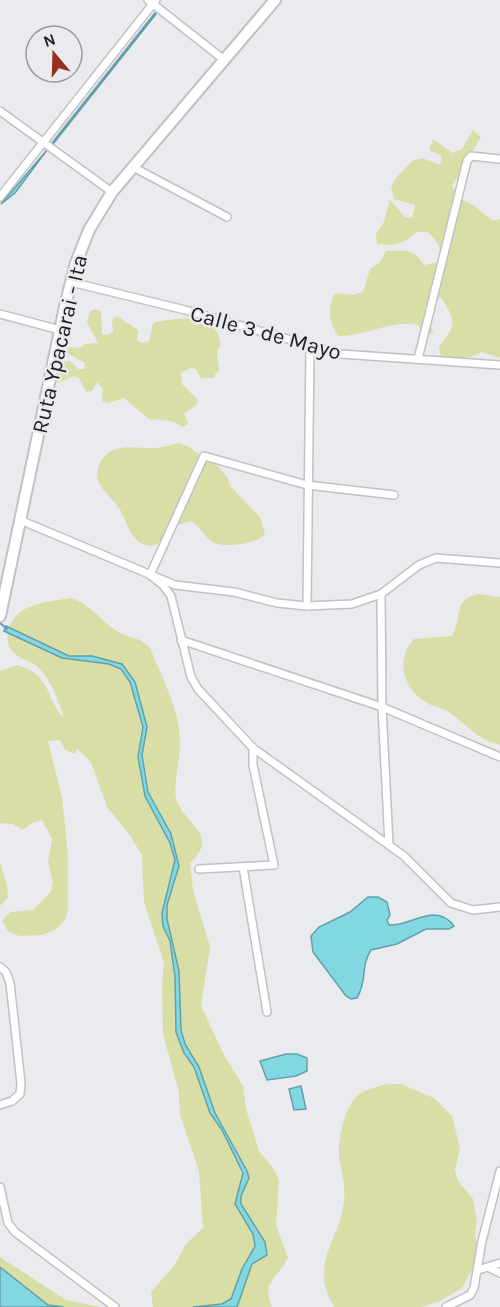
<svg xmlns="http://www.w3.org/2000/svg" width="500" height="1307" font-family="Karla,sans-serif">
<rect width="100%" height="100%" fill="#e9ebef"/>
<g fill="#d9dea6">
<path d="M473,130L481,137L452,186C461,205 466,198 478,209C484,214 487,217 494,221L500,219V358L482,352C466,359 457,364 441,357L439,347C457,324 456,322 441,297L430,300L427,310L433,333L423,335L418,325C390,319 365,337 338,336C329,322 327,308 335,293L353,295L363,292L370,269L380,262L386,251C404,251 413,247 424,265L439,262C443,248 438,242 428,232H417C405,244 394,246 377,244L376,233L384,222L390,200L405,217L412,218L415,205L394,199L391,188L396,178L412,161L422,158L440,165L442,156L429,150L433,139L452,153L462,149Z"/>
<path d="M95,309L101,312L102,334L107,335L113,332L112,320L117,316L138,330L137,341L142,343L149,341L153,323C173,318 215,312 220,341C222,346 217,349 217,354C217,359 219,364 219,369L213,378H201L196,369L191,368L181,373L182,384L198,400L196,406L184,413L188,424L183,427L172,421L149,419L124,398L108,403L102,401L103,389L97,382L92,391L86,392L79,378L74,376L58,383L53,380C57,370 58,361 70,361L78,369H84L85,363L67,353L69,347L80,348L85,344L98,343L87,322L90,311Z"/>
<path d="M179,443L190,447L203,458L214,462L227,477L231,487L260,517L265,534C258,544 220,549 211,541C203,535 200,525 190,521L172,527L157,545C131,550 129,524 119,508C108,492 89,483 101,461C113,441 137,449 156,448C163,447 171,445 179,443Z"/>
<path d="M479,594L500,597V745C477,739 468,726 450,713C443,708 435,707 429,704C404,691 394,660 414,639L452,636C463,616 452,599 479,594Z"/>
<path d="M71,598C90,604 101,621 117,631C128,639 140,636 150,648C161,676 179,708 180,739C181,756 173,785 176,798C182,824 222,833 190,863L193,890L210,947L201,1006L224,1055L243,1086L246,1109L259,1151L274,1169L279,1180L276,1225L288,1258C277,1279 261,1282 272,1307H153L151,1292L174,1266L186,1244L203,1228L199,1171L180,1115L179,1092L163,1034L162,985L164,963L144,902L142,856L130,835L107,807L91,762L77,749L75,754L65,750L60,740L48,741L62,797L68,855V911L64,921L55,930L42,935L19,936L8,931L2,921L10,912L33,910L50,893L53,883L48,862L52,839L42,820L32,823L22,830L13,824L0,823V671L17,665C53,675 45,699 64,718C58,700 52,682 39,668C31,660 19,660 12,651C8,646 7,640 8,634C12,603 47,602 71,598Z"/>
<path d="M0,862L7,885L8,897L0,906Z"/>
<path d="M388,1084H401L434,1098L452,1116L460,1148L455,1170L458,1181L473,1199L477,1222L475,1233L479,1257L462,1288L440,1301L422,1307H334C308,1263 340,1241 344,1201C346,1185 341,1171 339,1156C338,1139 344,1111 355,1098C363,1089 377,1087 388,1084Z"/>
<path d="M0,1257L66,1300L100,1307H0Z"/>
</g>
<g fill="#81d8e2" stroke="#63a0a8" stroke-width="1.5">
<path d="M155,13L156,14L53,144L52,143Z"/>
<path d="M47,150L15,193L1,204Z"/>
<path d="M6,626L69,656H92L122,664L135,682L147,727L142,755L148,792L171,834L179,866L167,905V919L179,971L181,1030L185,1044L199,1067L215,1113L247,1171L249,1178L241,1196V1204L265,1242L267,1255L252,1264L237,1307H193L222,1304L231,1299L242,1269L255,1246L253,1234L235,1204L243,1173L222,1130L210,1113L194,1067L184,1053L176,1032L175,977L170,941L163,926L162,913L175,860L170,843L145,796L138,757L143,727L130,682L121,669L109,664L62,658L4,631Z"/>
<path d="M368,897H378L387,902L390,915L387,920L389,925C411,927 435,901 454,926L449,929H426L397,944L371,950C360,967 368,979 357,998L351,999L346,996L313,952L311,936L319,927L350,912Z"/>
<path d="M286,1054H297L307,1058V1071L296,1076L267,1080L260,1061Z"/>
<path d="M301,1086L306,1109L294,1110L289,1089Z"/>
<path d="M0,1267L48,1305L64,1307H0Z"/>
</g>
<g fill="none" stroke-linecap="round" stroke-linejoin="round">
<path stroke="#63a0a8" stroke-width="2" d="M0,623L7,629"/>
<g stroke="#c0c1c5" stroke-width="10">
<g id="street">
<path d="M148,0L223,59"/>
<path d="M0,111L112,192"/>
<path d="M133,167L227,217"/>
<path d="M0,197L156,0"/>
<path d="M71,282L185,310L341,354L500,365"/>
<path d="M0,314L60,330"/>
<path d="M418,359L467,161L471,156L500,159"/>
<path d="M394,495L307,485L204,456L150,575L163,585L171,596L191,677L198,689L253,748L404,856L451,903L473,910L500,907"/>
<path d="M20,520L175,585L234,592L277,603L307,606L352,604L381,594L419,565L436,558L500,563"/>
<path d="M381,594L382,707L389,844"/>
<path d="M307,606L310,347"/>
<path d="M181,640L382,707L500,757"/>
<path d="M243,867L267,1012"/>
<path d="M199,869L274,865L253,765V748"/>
<path d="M0,967L6,972L10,983L21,1083L20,1094L12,1101L0,1105"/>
<path d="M0,1187L8,1223L15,1232L115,1307"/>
<path d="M490,1268L500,1273"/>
<path d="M478,1270L500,1263"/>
<path d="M446,1307L470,1295L474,1288L482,1241L500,1171"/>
</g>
</g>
<g stroke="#c0c1c5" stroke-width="14">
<path id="secondary" d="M0,616L66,302L76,263L89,230L112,192L275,0"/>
</g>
<use href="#street" stroke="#fff" stroke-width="7"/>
<use href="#secondary" stroke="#fff" stroke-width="10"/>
</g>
<g text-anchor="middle" stroke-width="5" stroke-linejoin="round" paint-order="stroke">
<g font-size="22" fill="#1e1e20" stroke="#e9ebef">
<text transform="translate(266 332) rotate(15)" y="8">Calle 3 de Mayo</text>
<text transform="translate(59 344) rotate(-77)" y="8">Ruta Ypacarai - Ita</text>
</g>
</g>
<g transform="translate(54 54) rotate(341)"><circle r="28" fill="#e9ebef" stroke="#98999c" stroke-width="1.5"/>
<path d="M0-4.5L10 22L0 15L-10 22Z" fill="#982e1c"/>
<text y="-9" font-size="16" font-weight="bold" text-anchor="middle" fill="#1e1e20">N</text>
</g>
</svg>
